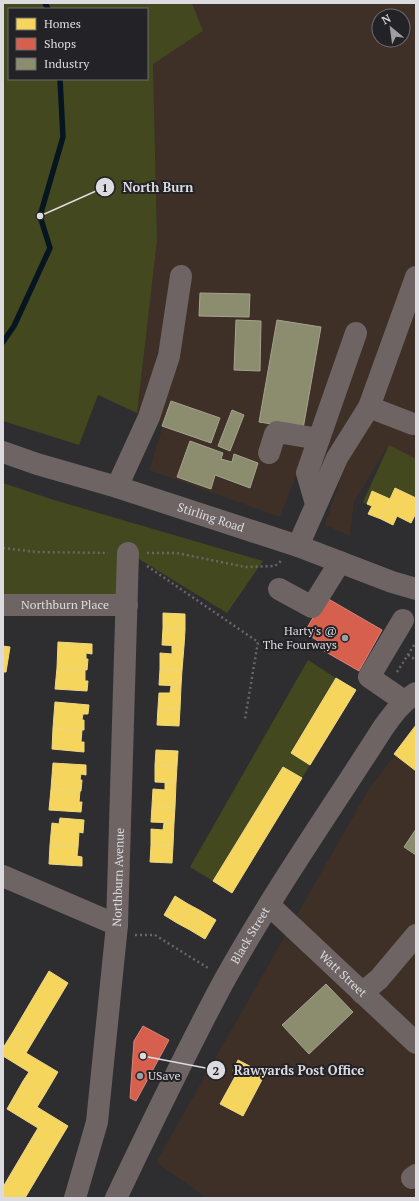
<svg xmlns="http://www.w3.org/2000/svg" width="419" height="1201" font-family="'PT Serif',serif">
<rect width="100%" height="100%" fill="#2e2d30"/>
<g fill="#3e3026" fill-rule="evenodd">
<path d="M192,3H416V459L388,446L354,502L350,536L325,525L339,483L328,479L298,471L280,517L149,470L162,429L160,421L137,413L157,241L153,63L203,31ZM379,16H403V40H379Z"/>
<path d="M416,728V1198H206L156,1162L370,787Z"/>
</g>
<g fill="#44481e" fill-rule="evenodd">
<path d="M3,3H192L203,31L153,64L157,241L137,413L98,395L79,445L3,421ZM9,9H147V79H9Z"/>
<path d="M389,445L416,459V498L395,488L390,499L372,491L367,504L363,502Z"/>
<path d="M3,483L54,500L263,561L227,613L129,553L127,605H3Z"/>
<path d="M308,660L336,678L291,753L310,765L302,778L283,767L213,881L190,867Z"/>
</g>
<g fill="#f6d55c" stroke="#eed783">
<path d="M395,488L416,498V513L411,523L397,516L393,525L381,519Z"/>
<path d="M372,491L390,499L381,519L368,514L372,506L367,504Z"/>
<path d="M163,613L185,614V630L163,628Z"/>
<path d="M163,628L185,630L184,646L162,645Z"/>
<path d="M58,642L92,644V654L86,653V659H88L87,670L57,668Z"/>
<path d="M3,646L10,647L6,672H3Z"/>
<path d="M172,646H184L182,670L160,669V653L172,654Z"/>
<path d="M57,668L85,670V681H88L87,691L55,689Z"/>
<path d="M160,669L182,670L181,686L159,685Z"/>
<path d="M336,678L356,690L310,765L291,753Z"/>
<path d="M171,686H181L180,709L158,708L159,693H170Z"/>
<path d="M55,702L89,705L88,714H83L82,720H84V730L53,728Z"/>
<path d="M158,708L180,709L179,726L157,725Z"/>
<path d="M416,725V771L394,754Z"/>
<path d="M53,728L82,730L81,742H84V752L52,749Z"/>
<path d="M156,750L178,751L177,766L155,765Z"/>
<path d="M53,763L86,765V775L81,774L80,780H82L81,791L51,789Z"/>
<path d="M155,765L177,766L176,783L155,782Z"/>
<path d="M283,767L302,778L232,893L213,881Z"/>
<path d="M165,782L176,783L175,807L152,806L153,789L165,790Z"/>
<path d="M51,789L80,791L79,802H82L81,812L49,810Z"/>
<path d="M152,806L175,807L174,823L151,822Z"/>
<path d="M60,818L84,820L83,833L79,832L78,847L50,845L52,823L59,824Z"/>
<path d="M164,823H174L173,846L151,845V829L163,830Z"/>
<path d="M50,845L78,847L77,856L82,857V866L49,864Z"/>
<path d="M151,845L173,846L172,863L150,862Z"/>
<path d="M175,896L188,904L177,923L164,915Z"/>
<path d="M188,904L201,911L190,930L177,923Z"/>
<path d="M201,911L216,920L205,939L190,930Z"/>
<path d="M49,971L68,983L32,1043L13,1032Z"/>
<path d="M13,1032L32,1043L26,1053L58,1072L45,1094L23,1081L29,1072L3,1056V1048Z"/>
<path d="M238,1060L265,1074L243,1116L220,1104L237,1073L233,1071Z"/>
<path d="M23,1081L45,1094L37,1107L68,1126L53,1151L32,1138L38,1128L7,1109Z"/>
<path d="M32,1138L53,1151L25,1198H6L3,1196V1187Z"/>
</g>
<g fill="#d6604d" stroke="#d88579">
<path d="M325,597L382,630L359,671L319,648L322,643L304,633Z"/>
<path d="M143,1026L169,1040L136,1101L130,1098L134,1041Z"/>
</g>
<g fill="#8c8c6e" stroke="#a4a490">
<path d="M200,293L250,294L249,317L199,316Z"/>
<path d="M236,320L261,321L260,371L234,370Z"/>
<path d="M277,320L321,327L303,429L259,422Z"/>
<path d="M171,401L220,418L211,443L162,426Z"/>
<path d="M232,410L244,415L230,451L218,446Z"/>
<path d="M190,441L223,453L221,459L232,462L234,454L258,463L250,488L215,475L211,489L177,477Z"/>
<path d="M416,829V855L404,847Z"/>
<path d="M326,984L353,1012L309,1054L282,1025Z"/>
</g>
<g fill="none" stroke-linecap="round" stroke-linejoin="round">
<g stroke="#061620" stroke-width="5.5">
<path d="M45,3L48,9"/>
<path d="M3,342L14,326L50,248L40,216L63,137L60,79"/>
</g>
<g stroke="#6b6666" stroke-width="2.5" stroke-dasharray="2 3" stroke-linecap="butt">
<path d="M3,548L37,552L108,553"/>
<path d="M147,553H177L245,567L275,566L281,561"/>
<path d="M147,566L258,642L245,719"/>
<path d="M408,655L416,660"/>
<path d="M397,672L416,642"/>
<path d="M135,935H155L208,968"/>
</g>
<g stroke="#6d6463" stroke-width="22">
<path d="M369,407L413,424"/>
<path d="M269,453L275,434L277,432L319,439"/>
<path d="M117,487L149,417L169,356L181,276"/>
<path d="M316,504L307,473L356,333"/>
<path d="M298,546L337,458L369,407L416,277"/>
<path d="M279,589L312,607L340,562"/>
<path id="s1" d="M3,605H127"/>
<path d="M403,620L369,677L404,701"/>
<path d="M3,876L117,925"/>
<path id="s2" d="M269,905L416,1043"/>
<path d="M362,993L379,979L416,935"/>
<path d="M412,1178L416,1175"/>
<path id="s3" d="M75,1198L97,1122L117,925L128,553"/>
</g>
<g stroke="#6e6464" stroke-width="22">
<path id="s4" d="M3,452L37,464L117,487L298,546L392,582L416,589"/>
<path id="s5" d="M116,1198C151,1125 186,1051 225,979C273,893 330,811 383,728C393,714 401,703 416,693"/>
</g>
</g>
<g fill="#9f9ea2" stroke="#232227" stroke-width="1.5">
<circle cx="345" cy="638" r="4"/>
<circle cx="140" cy="1076" r="4"/>
</g>
<g text-anchor="middle" stroke-width="4" stroke-linejoin="round" paint-order="stroke">
<g font-size="12" fill="#dcdbdf" stroke="#232227">
<text dy="4" stroke="none"><textPath href="#s4" startOffset="218">Stirling Road</textPath></text>
<text dy="4" stroke="none"><textPath href="#s1" startOffset="62">Northburn Place</textPath></text>
<text dy="4" stroke="none"><textPath href="#s3" startOffset="325">Northburn Avenue</textPath></text>
<text dy="4" stroke="none"><textPath href="#s5" startOffset="295">Black Street</textPath></text>
<text dy="4" stroke="none"><textPath href="#s2" startOffset="101">Watt Street</textPath></text>
</g>
<g font-size="12" fill="#dcdbdf" stroke="#232227" text-anchor="end">
<text x="337" y="635">Harty's @<tspan x="337" dy="14">The Fourways</tspan></text>
<text x="148" y="1080" text-anchor="start">USave</text>
</g>
</g>
<path fill="none" stroke="#dcdbdf" stroke-width="1.5" d="M40 216L105 187M143 1056L216 1070"/>
<g fill="#dcdbdf" stroke="#232227" stroke-width="1.5">
<circle cx="40" cy="216" r="4"/>
<circle cx="143" cy="1056" r="4"/>
<circle cx="105" cy="187" r="10"/>
<circle cx="216" cy="1070" r="10"/>
</g>
<g font-size="12" text-anchor="middle" font-weight="bold" fill="#111">
<text x="105" y="192">1</text>
<text x="216" y="1075">2</text>
</g>
<g font-size="13" text-anchor="middle" font-weight="bold" fill="#dcdbdf" stroke="#232227" stroke-width="4" stroke-linejoin="round" paint-order="stroke">
<text x="158" y="192">North Burn</text>
<text x="299" y="1075">Rawyards Post Office</text>
</g>
<rect width="419" height="1201" fill="none" stroke="#dcdbdf" stroke-width="8"/>
<rect x="8" y="8" width="140" height="72" fill="#232227" stroke="#6d6c71"/>
<rect x="16" y="18" width="20" height="12" fill="#f6d55c" stroke="#6d6c71"/>
<text x="44" y="28" font-size="12" fill="#dcdbdf">Homes</text>
<rect x="16" y="38" width="20" height="12" fill="#d6604d" stroke="#6d6c71"/>
<text x="44" y="48" font-size="12" fill="#dcdbdf">Shops</text>
<rect x="16" y="58" width="20" height="12" fill="#8c8c6e" stroke="#6d6c71"/>
<text x="44" y="68" font-size="12" fill="#dcdbdf">Industry</text>
<g transform="translate(391 28) rotate(331)"><circle r="19" fill="#232227" stroke="#6d6c71"/>
<path d="M0-3L7 15L0 10L-7 15Z" fill="#9f9ea2"/>
<text y="-6" font-size="11" font-weight="bold" text-anchor="middle" fill="#dcdbdf">N</text>
</g>
</svg>
